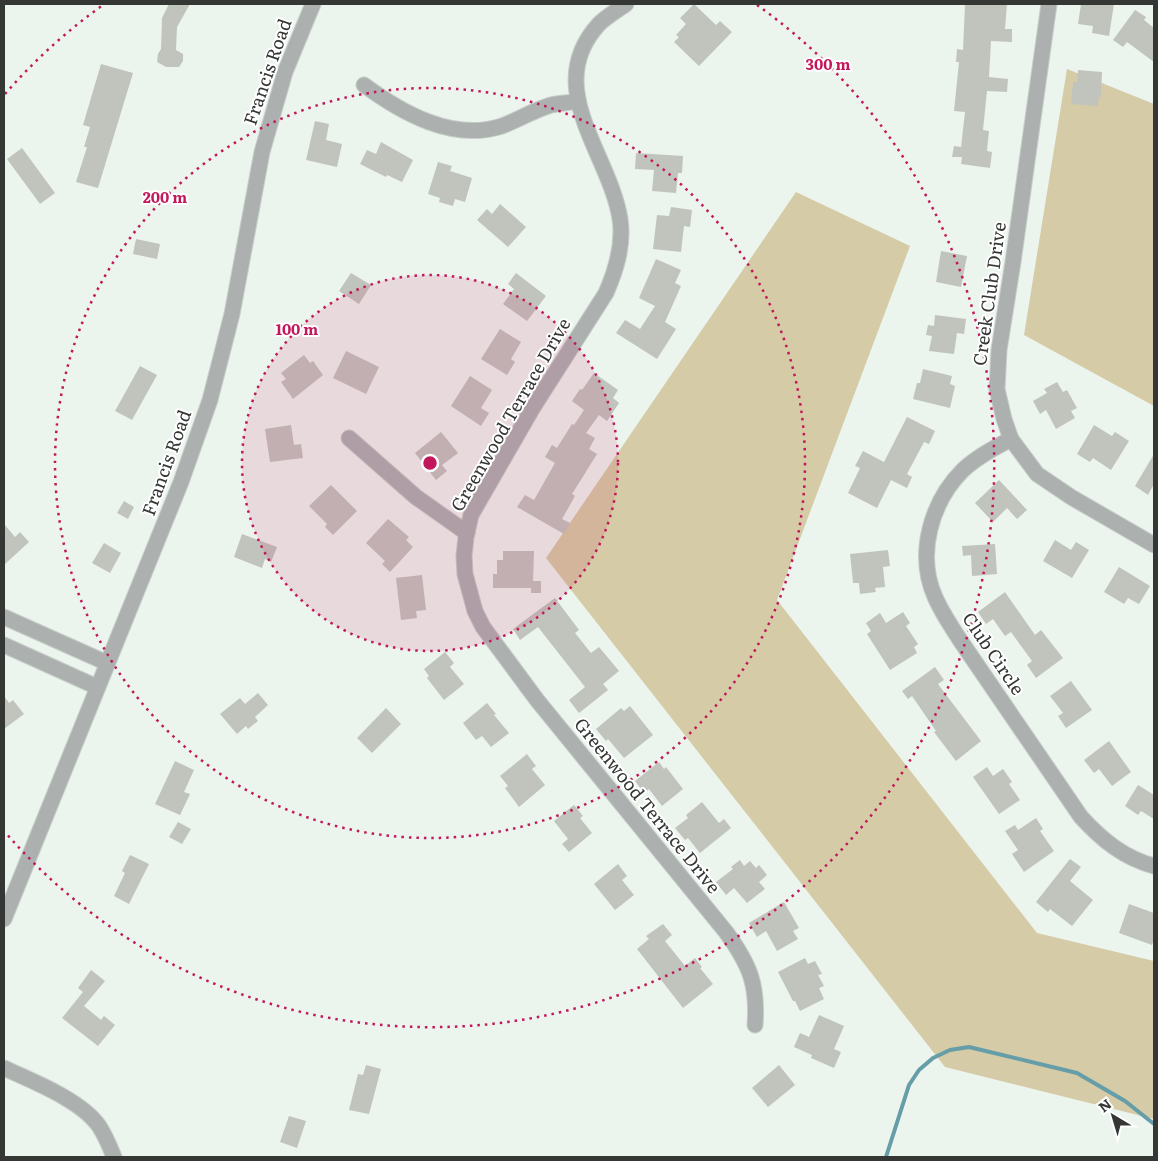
<svg xmlns="http://www.w3.org/2000/svg" width="1158" height="1161" font-family="Literata,serif">
<rect width="100%" height="100%" fill="#ecf4ee"/>
<g fill="#d5cba6">
<path d="M1067,69L1154,104V406L1024,335Z"/>
<path d="M796,192L910,246L777,600L1037,933L1154,961V1119L945,1067L546,558Z"/>
</g>
<g fill="none" stroke-linecap="round" stroke-linejoin="round">
<path stroke="#659da8" stroke-width="4" d="M886,1157L909,1085L919,1070L933,1058L950,1050L969,1047L1077,1073L1125,1101L1154,1124"/>
</g>
<g fill="#c1c4bd">
<path d="M169,4H190L177,27L176,50L183,54V61L179,67H166L157,62L158,54L161,49L162,18Z"/>
<path d="M694,4L716,25L720,21L732,32L699,66L674,42L679,37L676,35L686,24L680,18Z"/>
<path d="M965,4H1007L1005,29H1012V42L991,41L989,77L1008,79L1007,92L987,91L983,130L989,131L987,151L992,152L990,168L961,164L962,157H952L954,146L961,147L965,112L954,111L959,62H956L957,49L963,50Z"/>
<path d="M1081,4H1114L1109,36L1092,33L1093,26L1078,24Z"/>
<path d="M1135,10L1146,17L1144,20L1154,28V62L1127,42L1123,47L1113,40Z"/>
<path d="M101,64L133,73L98,188L76,182L87,147H84L90,127L83,125Z"/>
<path d="M1078,70L1102,72L1101,97H1099L1098,106L1071,104L1073,82H1077Z"/>
<path d="M315,121L329,124L326,140L342,144L337,167L306,160Z"/>
<path d="M381,142L413,160L402,182L387,175L386,177L360,164L367,150L376,154Z"/>
<path d="M22,148L55,193L40,204L7,159Z"/>
<path d="M636,153L683,156L682,173H678L676,193L652,191L654,170L635,169Z"/>
<path d="M438,162L452,166L450,171L472,178L465,202L455,199L453,206L439,202L440,198L428,194Z"/>
<path d="M500,204L526,227L508,247L477,220L487,209L492,214Z"/>
<path d="M671,207L692,210L690,227L684,226L681,252L653,249L657,215L669,216Z"/>
<path d="M136,239L160,244L157,259L133,254Z"/>
<path d="M941,251L967,256L961,287L936,282Z"/>
<path d="M656,259L681,270L675,283L681,286L665,322L676,329L657,359L616,333L625,320L640,329L655,306L639,298Z"/>
<path d="M351,273L371,285L359,304L339,291Z"/>
<path d="M516,273L546,296L527,321L503,304L514,289L508,284Z"/>
<path d="M935,315L966,319L964,334L957,333L954,354L929,351L932,336L926,335L928,325L934,326Z"/>
<path d="M500,329L521,342L511,359L515,362L507,375L481,359Z"/>
<path d="M346,351L379,367L366,394L333,378Z"/>
<path d="M304,355L310,363L313,361L323,375L293,399L281,382L286,379L281,373Z"/>
<path d="M140,366L157,375L132,420L115,411Z"/>
<path d="M923,369L952,376L950,384L955,386L950,408L913,399L917,383H920Z"/>
<path d="M594,373L618,390L613,398L619,403L607,421L599,415L586,433L595,438L589,449L597,454L572,494L575,496L562,519L570,523L564,534L517,507L525,495L534,500L555,463L545,457L552,445L557,448L572,424L574,425L584,410L572,401L580,389L582,390Z"/>
<path d="M470,376L492,390L481,408L489,413L481,426L451,406Z"/>
<path d="M1057,382L1063,392L1067,390L1077,408L1071,411L1075,418L1056,429L1046,410L1040,414L1033,401L1047,393L1044,389Z"/>
<path d="M907,417L935,431L929,444L924,442L907,474L912,477L907,488L891,480L877,508L848,493L860,468L855,466L863,451L884,462Z"/>
<path d="M291,425L294,445L301,444L303,458L270,462L265,429Z"/>
<path d="M1094,425L1112,436L1115,432L1129,441L1111,470L1093,458L1090,462L1077,454Z"/>
<path d="M441,432L458,453L442,465L447,471L436,480L415,453Z"/>
<path d="M1154,454V484L1148,495L1135,486Z"/>
<path d="M999,480L1027,510L1017,519L1007,508L993,522L975,503Z"/>
<path d="M331,485L357,511L333,535L325,527L327,524L309,506Z"/>
<path d="M124,501L134,507L128,519L117,513Z"/>
<path d="M388,519L409,537L406,540L413,547L390,572L382,564L385,561L366,543Z"/>
<path d="M4,524L15,537L20,532L29,542L4,565Z"/>
<path d="M242,534L277,547L271,562L265,559L262,568L234,557Z"/>
<path d="M1055,540L1071,550L1076,542L1089,550L1072,578L1043,561Z"/>
<path d="M104,543L121,553L110,573L92,563Z"/>
<path d="M995,544L997,574L972,576L971,555L963,556L962,546Z"/>
<path d="M888,550L890,566L883,567L885,587L875,588L876,592L860,594L859,583H853L850,554Z"/>
<path d="M503,551H534L533,581H541V593H531V588H493V574H497V560H503Z"/>
<path d="M1119,567L1150,586L1139,604L1128,598L1124,604L1104,592Z"/>
<path d="M422,575L426,610L416,611L417,618L401,620L396,578Z"/>
<path d="M1005,592L1035,635L1041,630L1063,658L1036,678L1027,665L1032,661L1011,632L1005,636L993,619L986,624L978,612Z"/>
<path d="M555,598L579,630L575,633L591,653L599,647L619,671L603,684L608,690L579,713L569,700L585,687L538,627L520,640L513,629Z"/>
<path d="M903,612L910,623L906,626L918,644L914,647L917,653L890,670L867,634L871,631L866,623L880,613L886,623Z"/>
<path d="M445,652L454,663L450,667L464,684L444,700L427,678L429,676L424,669Z"/>
<path d="M935,667L944,680L938,684L981,741L956,761L934,732L936,731L912,696L908,699L902,691Z"/>
<path d="M1071,681L1092,710L1066,728L1058,716L1063,713L1050,696Z"/>
<path d="M258,693L268,705L255,717L258,721L248,729L246,726L237,734L220,714L240,698L245,704Z"/>
<path d="M4,696L9,703L13,700L24,714L4,729Z"/>
<path d="M487,703L496,714L494,715L509,733L491,747L482,736L476,740L463,723Z"/>
<path d="M630,706L653,735L624,758L608,739L606,741L596,729L621,708L624,711Z"/>
<path d="M386,708L401,724L372,753L357,738Z"/>
<path d="M1109,741L1131,772L1112,786L1099,769L1094,773L1084,760Z"/>
<path d="M527,754L536,766L532,769L545,785L519,807L505,788L508,786L500,776Z"/>
<path d="M175,761L194,770L184,792L190,794L180,815L155,804Z"/>
<path d="M659,762L664,769L666,767L683,789L662,806L649,789L644,793L635,781Z"/>
<path d="M987,767L993,776L1003,769L1012,782L1009,784L1020,800L999,814L973,777Z"/>
<path d="M1138,785L1154,795V819L1141,811L1138,815L1125,806Z"/>
<path d="M702,802L719,823L724,819L731,828L700,853L688,838L685,840L675,828L688,818L686,815Z"/>
<path d="M574,805L583,816L580,818L592,833L569,852L562,844L568,839L554,821Z"/>
<path d="M1036,818L1043,829L1040,831L1054,851L1024,872L1012,854L1018,850L1005,831L1015,825L1018,830Z"/>
<path d="M178,822L191,829L182,844L169,837Z"/>
<path d="M130,855L149,864L129,904L114,896L125,873L122,871Z"/>
<path d="M1070,859L1081,867L1070,881L1093,900L1072,926L1050,909L1048,912L1036,902Z"/>
<path d="M740,860L744,866L750,861L756,868L759,865L767,875L759,882L765,889L747,903L734,888L726,895L716,882L733,869L731,867Z"/>
<path d="M618,864L627,876L622,880L634,895L615,910L594,884Z"/>
<path d="M784,902L799,928L793,931L798,939L777,951L766,931L757,937L749,923Z"/>
<path d="M1129,904L1154,913V939L1152,945L1119,933Z"/>
<path d="M663,924L672,935L665,941L685,966L695,958L702,967L700,968L713,984L683,1008L637,949L649,939L646,936Z"/>
<path d="M805,958L808,964L815,961L822,974L818,975L824,986L819,988L824,999L800,1011L795,1001H793L778,972Z"/>
<path d="M91,970L105,981L84,1006L101,1020L104,1016L115,1025L98,1046L62,1018L83,992L78,988Z"/>
<path d="M819,1015L844,1026L834,1049L841,1052L834,1068L811,1058L812,1055L794,1047L800,1033L809,1037Z"/>
<path d="M366,1065L381,1069L369,1114L349,1110L358,1074L363,1075Z"/>
<path d="M779,1065L795,1085L768,1107L752,1088Z"/>
<path d="M289,1116L306,1121L297,1148L280,1142Z"/>
</g>
<g fill="none" stroke-linecap="round" stroke-linejoin="round">
<g stroke="#c7cec9" stroke-width="17">
<g id="minor">
<path d="M626,4C618,10 607,16 599,24C541,87 610,154 620,219C624,245 616,270 606,293L532,409L471,515L466,537L464,556L465,574L475,611L483,627L537,700L726,932C750,965 758,985 755,1025"/>
<path d="M1049,4L1013,262L999,350L997,389L1004,419L1011,439L1037,474L1071,497L1154,545"/>
<path d="M364,85C402,113 453,142 502,126C518,120 534,110 551,105C560,103 569,103 578,101"/>
<path d="M349,438L416,497L467,533"/>
<path d="M1011,439C994,448 977,457 963,470C931,502 916,554 935,597C942,613 952,628 962,643L1081,817C1102,840 1124,858 1154,866"/>
<path d="M4,617L107,663"/>
<path d="M4,645L97,687"/>
<path d="M4,919L181,482L210,400L232,314L262,152L285,72L313,4"/>
<path d="M4,1068C32,1081 81,1100 99,1126C105,1135 110,1147 114,1157"/>
</g>
</g>
<use href="#minor" stroke="#acb1b0" stroke-width="15"/>
</g>
<circle cx="430" cy="463" r="188" fill="#c2185b" fill-opacity=".12"/>
<g fill="none" stroke="#c2185b" stroke-width="2.5" stroke-dasharray="2.5 5">
<circle cx="430" cy="463" r="188"/>
<circle cx="430" cy="463" r="375"/>
<path d="M5 94A563 563 0 0 1 103 5M757 5A563 563 0 1 1 5 832"/>
</g>
<g text-anchor="middle" stroke-width="4" stroke-linejoin="round" paint-order="stroke">
<g font-size="18" fill="#353735" stroke="#fff">
<text transform="translate(268 72) rotate(-71)" y="6">Francis Road</text>
<text transform="translate(990 294) rotate(-82)" y="6">Creek Club Drive</text>
<text transform="translate(511 415) rotate(-60)" y="6">Greenwood Terrace Drive</text>
<text transform="translate(167 463) rotate(-70)" y="6">Francis Road</text>
<text transform="translate(993 654) rotate(56)" y="6">Club Circle</text>
<text transform="translate(647 806) rotate(51)" y="6">Greenwood Terrace Drive</text>
</g>
</g>
<circle cx="430" cy="463" r="8" fill="#c2185b" stroke="#fff" stroke-width="2.5"/>
<g font-size="15" text-anchor="middle" font-weight="bold" fill="#c2185b" stroke="#fff" stroke-width="4" stroke-linejoin="round" paint-order="stroke">
<text x="828" y="70">300 m</text>
<text x="165" y="203">200 m</text>
<text x="297" y="335">100 m</text>
</g>
<rect width="1158" height="1161" fill="none" stroke="#353735" stroke-width="10"/>
<g transform="translate(1113 1116) rotate(322)" stroke="#ffffff" stroke-width="4" paint-order="stroke">
<path d="M0-4L9 19L0 12L-9 19Z" fill="#353735"/>
<text y="-8" font-size="14" font-weight="bold" text-anchor="middle" fill="#353735">N</text>
</g>
</svg>
